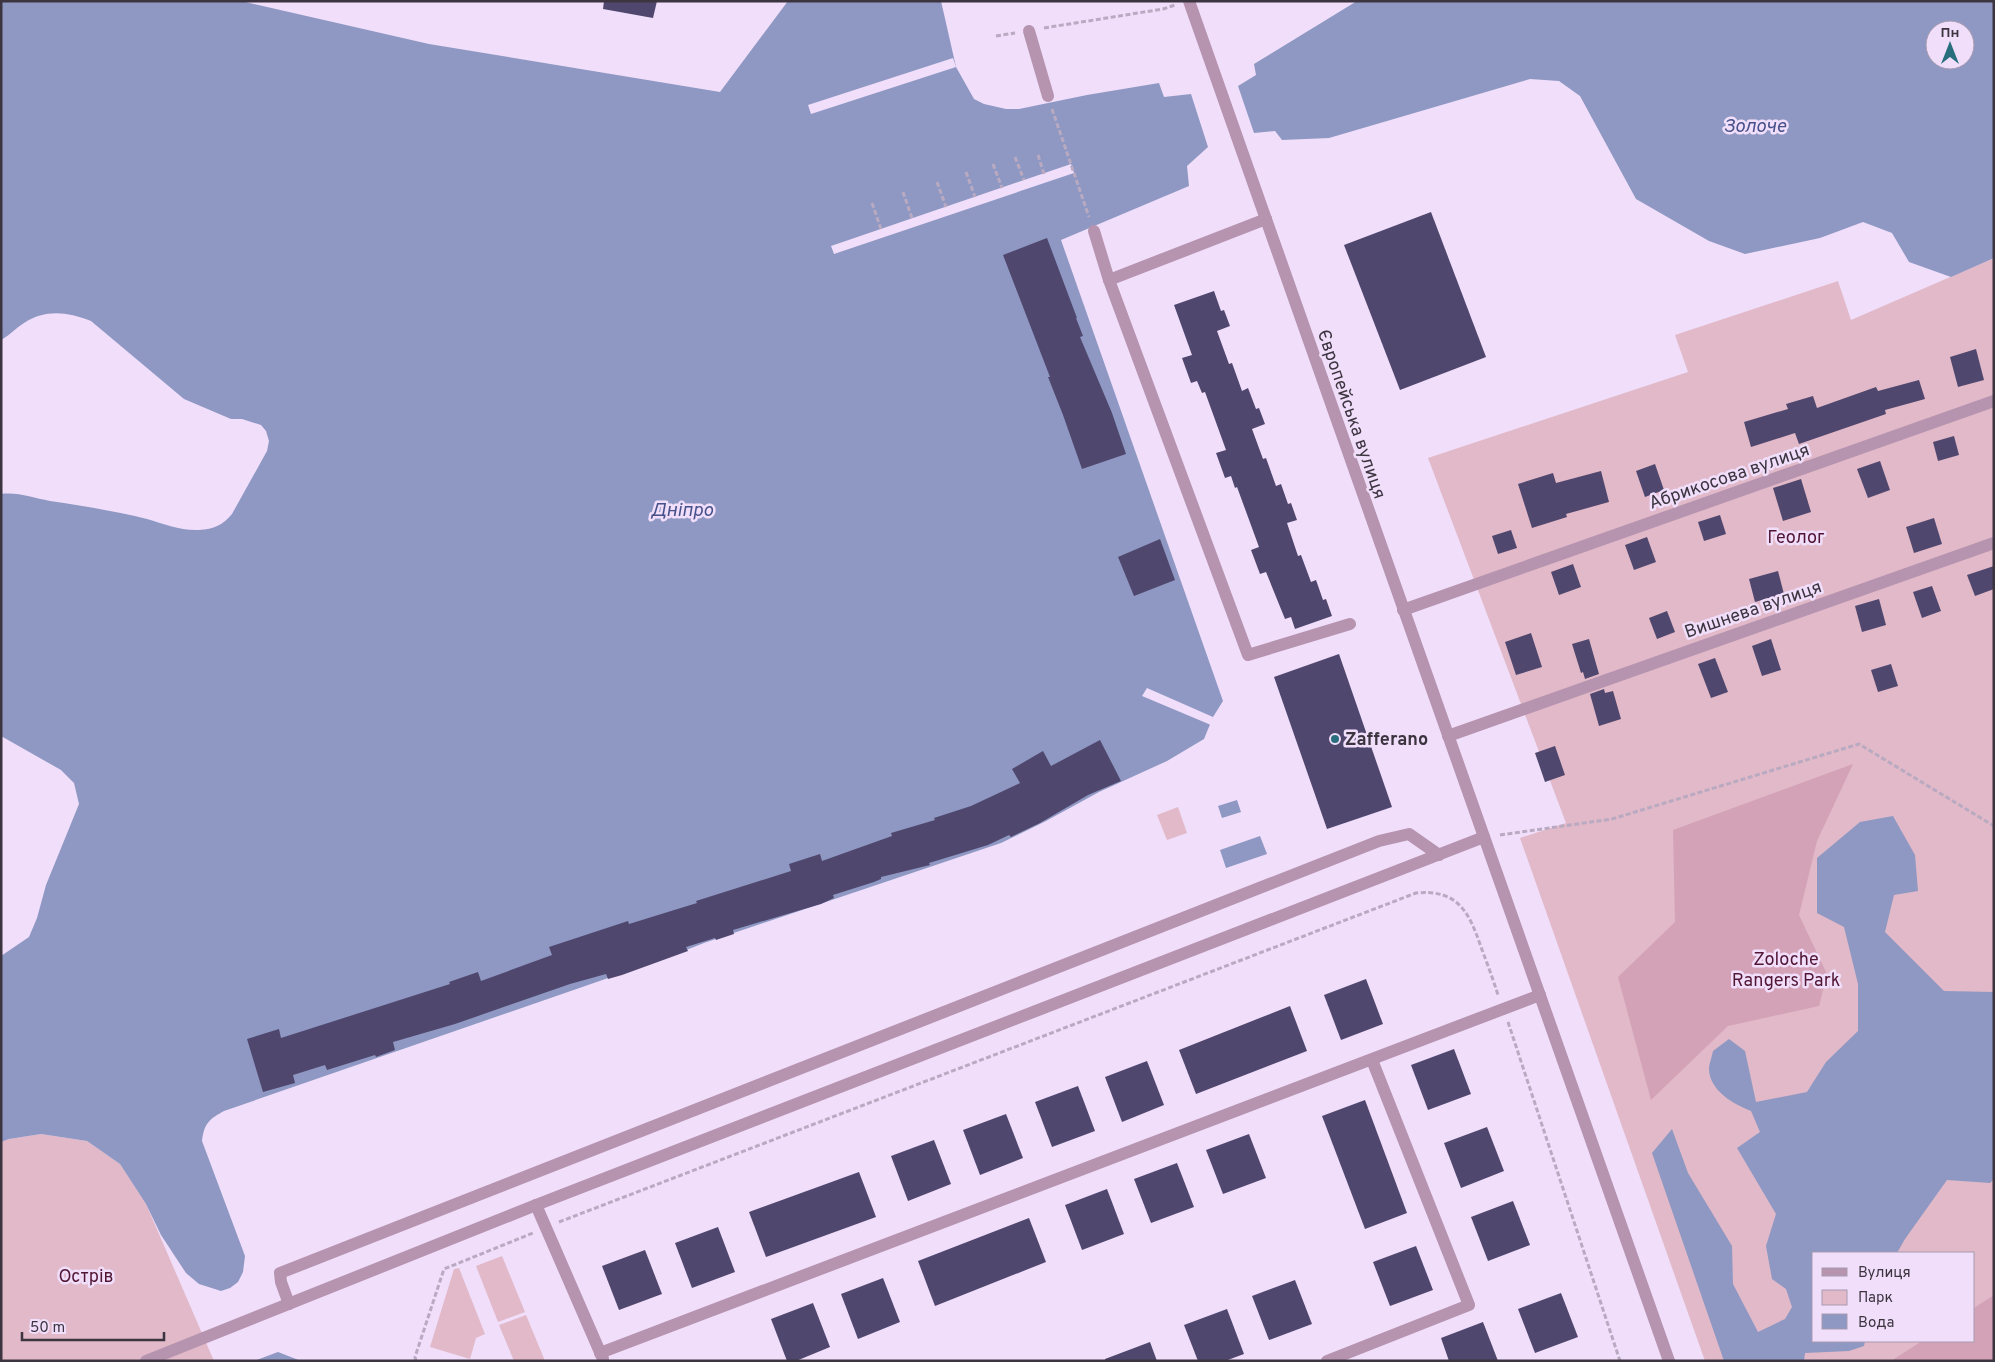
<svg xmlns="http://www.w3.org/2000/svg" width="1995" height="1362" font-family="Overpass,sans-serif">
<rect width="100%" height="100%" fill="#f0defa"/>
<g fill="#e1b9c8" fill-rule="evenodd">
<path d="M1994,258V1361H1705L1520,838L1566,823L1428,458L1688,372L1675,335L1838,281L1851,320ZM1814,1253H1974V1341H1814Z"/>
<path d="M1178,807L1187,833L1167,840L1157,815Z"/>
<path d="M41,1134L87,1141L120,1164L146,1204L214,1361H1V1142L9,1139Z"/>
<path d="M502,1256L525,1312L498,1322L476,1266Z"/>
<path d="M459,1268L485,1334L476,1338L470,1359L430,1347L454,1269Z"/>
<path d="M526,1315L545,1361H514L499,1325Z"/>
</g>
<g fill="#d4a2b6">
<path d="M1853,764L1817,841L1799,915L1827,974L1819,1006L1728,1026L1651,1100L1618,977L1675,922L1673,830Z"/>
<path d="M1994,1295V1361H1891L1922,1341H1974V1308Z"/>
</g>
<g fill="#8e98c3" fill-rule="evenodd">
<path d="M1,1H241L429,44L720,92L788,1H941L956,67L974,99L984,104L1006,109H1019L1087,95L1159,83L1164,97L1191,94L1208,147L1187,166L1189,186L1061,240L1223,701L1213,717L1204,739L1167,761L1099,792L1046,821L1001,843L704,943L663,959L224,1111C209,1119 204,1124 202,1141L245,1256L243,1272L238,1282L230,1288L221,1291L199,1284L186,1273L161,1235L146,1204L120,1164L87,1141L41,1134L9,1139L1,1142V956L29,937L37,918L46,885L79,804L74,783L61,770L1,736V494C19,492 33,498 50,501C83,506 115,511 147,519C164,524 181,531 199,530C214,529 223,525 232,514L267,451L269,441L266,431L261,425L242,419H231L184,399L91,321C67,312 46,309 24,323C16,328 10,335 1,340Z"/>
<path d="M1357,1H1994V258L1951,277L1909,262L1892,233L1863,222L1820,238L1745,254L1709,241L1636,199L1580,96L1559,81L1530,79L1329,138L1282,140L1275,131L1254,133L1238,86L1256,75L1254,64ZM1935,30H1965V60H1935Z"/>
<path d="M1237,800L1241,812L1222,818L1218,806Z"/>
<path d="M1893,816L1915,855L1918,891L1894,895L1885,932L1944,991L1994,992V1179L1990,1183L1947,1180L1905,1239L1897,1253H1814V1341H1865L1864,1346L1849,1351L1805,1353L1804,1361H1724L1652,1153L1672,1129L1688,1173L1732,1246L1733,1284L1758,1332L1785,1319L1792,1307L1786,1289L1772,1279L1766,1246L1776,1214L1737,1148L1760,1132L1751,1111C1733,1104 1708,1090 1709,1067C1710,1062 1712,1056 1713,1051L1729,1039L1745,1051L1756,1102L1807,1092L1826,1062L1858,1031V984L1844,927L1817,913V858L1860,822Z"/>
<path d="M1260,836L1267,854L1226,868L1220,850Z"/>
<path d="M278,1352L301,1361H254Z"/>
</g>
<g fill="#f0defa">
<path d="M953,58L956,67L811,114L808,105Z"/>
<path d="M1071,164L1074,173L834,254L831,246Z"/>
<path d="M1147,688L1213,717L1211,725L1142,696Z"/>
</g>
<g fill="#50476e">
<path d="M604,1H657L653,18L603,9Z"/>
<path d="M1431,212L1486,357L1400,390L1344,245Z"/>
<path d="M1047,238L1077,318H1076L1083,336L1080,337L1112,413L1126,454L1082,469L1063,415L1048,377H1050L1003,255Z"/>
<path d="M1214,291L1221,311L1224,310L1230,326L1217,331L1229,364L1232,363L1242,391L1248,388L1256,409L1259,408L1265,424L1252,429L1263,459L1266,458L1276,486L1281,484L1288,504L1291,503L1297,520L1287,523L1298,556L1301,555L1311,582L1316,580L1323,600L1326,599L1332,616L1295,629L1291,617L1285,619L1266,572L1260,574L1251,550L1259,547L1237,487L1235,488L1231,476L1225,478L1216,453L1226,450L1205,392L1202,393L1197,381L1191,383L1182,358L1192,355L1174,305Z"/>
<path d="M1976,349L1984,380L1958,387L1950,357Z"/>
<path d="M1919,380L1925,399L1885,410L1886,414L1799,444L1795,433L1751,447L1744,422L1788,409L1786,404L1813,396L1817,408L1876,387L1878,391Z"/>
<path d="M1954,436L1959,455L1938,461L1933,442Z"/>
<path d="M1880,461L1890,490L1868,498L1857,469Z"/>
<path d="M1655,464L1664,490L1645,497L1636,471Z"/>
<path d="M1601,471L1609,502L1566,514L1567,517L1532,528L1518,484L1553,473L1556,483Z"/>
<path d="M1801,479L1811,512L1783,521L1773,488Z"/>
<path d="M1720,515L1726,534L1704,541L1698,522Z"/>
<path d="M1934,518L1942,544L1914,553L1906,527Z"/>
<path d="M1511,530L1517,548L1498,554L1492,536Z"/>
<path d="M1647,537L1656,562L1634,570L1625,545Z"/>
<path d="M1160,539L1175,580L1134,596L1118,557Z"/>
<path d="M1573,564L1581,587L1559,595L1551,572Z"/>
<path d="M1994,566V589L1975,596L1967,575Z"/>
<path d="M1778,571L1784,594L1755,602L1749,579Z"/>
<path d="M1932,586L1941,611L1922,618L1913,592Z"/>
<path d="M1879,599L1886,625L1862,632L1855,606Z"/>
<path d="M1667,611L1675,632L1657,639L1649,618Z"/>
<path d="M1531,633L1542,667L1516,675L1505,642Z"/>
<path d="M1589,639L1599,674L1585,679L1583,672L1581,673L1572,644Z"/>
<path d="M1771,639L1781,670L1762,676L1752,646Z"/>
<path d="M1339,654L1392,807L1327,829L1274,677Z"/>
<path d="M1715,658L1728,692L1711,698L1698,664Z"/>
<path d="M1891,664L1898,686L1878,692L1871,670Z"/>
<path d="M1604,689L1605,693L1613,691L1621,719L1599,726L1590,694Z"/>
<path d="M1100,740L1121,781L1088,795L1040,823L1011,837L1009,835L988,845L929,863L930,865L881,877V879L874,882L833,895L834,898L821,904L733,930L734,934L716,940L715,938L686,947L688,951L622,975L608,979L606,974L570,984L455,1024L393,1042L395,1050L376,1057L375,1055L327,1070L325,1065L293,1075L295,1083L263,1092L247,1039L279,1029L281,1038L450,984L449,982L478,972L481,981L552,955L549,947L628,921L629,924L697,903L696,901L791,871L789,864L820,854L822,861L892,836L891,833L935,820L934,818L971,806L1020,783L1012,769L1043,751L1051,766Z"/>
<path d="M1555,746L1565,775L1545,782L1535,753Z"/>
<path d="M1366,979L1383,1024L1341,1040L1324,995Z"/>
<path d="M1290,1006L1307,1051L1196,1094L1179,1050Z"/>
<path d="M1454,1049L1471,1094L1428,1110L1411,1065Z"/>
<path d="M1147,1061L1164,1105L1122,1122L1105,1077Z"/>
<path d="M1078,1086L1095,1131L1052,1147L1035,1102Z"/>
<path d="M1365,1100L1407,1213L1365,1229L1322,1116Z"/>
<path d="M1006,1114L1023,1158L980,1175L963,1130Z"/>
<path d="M1487,1127L1504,1171L1461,1188L1444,1143Z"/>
<path d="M1249,1134L1266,1178L1223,1194L1206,1150Z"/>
<path d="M934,1140L951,1184L908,1201L891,1156Z"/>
<path d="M1177,1163L1194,1207L1151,1223L1134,1179Z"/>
<path d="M859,1172L876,1217L766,1257L749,1212Z"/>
<path d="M1107,1189L1124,1234L1082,1250L1065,1205Z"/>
<path d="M1513,1201L1530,1245L1488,1261L1471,1217Z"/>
<path d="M1029,1218L1046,1262L935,1306L918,1261Z"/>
<path d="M718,1227L735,1272L692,1288L675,1243Z"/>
<path d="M1416,1246L1433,1290L1390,1306L1373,1262Z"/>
<path d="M645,1250L662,1294L619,1310L602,1266Z"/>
<path d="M883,1278L900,1322L858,1339L841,1294Z"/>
<path d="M1295,1280L1312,1324L1269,1340L1252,1296Z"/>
<path d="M1561,1293L1578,1337L1535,1353L1518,1309Z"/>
<path d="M813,1303L830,1347L796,1361H787L771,1319Z"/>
<path d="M1227,1309L1244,1354L1225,1361H1198L1184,1325Z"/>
<path d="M1483,1322L1498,1361H1449L1441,1338Z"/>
<path d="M1150,1342L1157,1361H1105V1359Z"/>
</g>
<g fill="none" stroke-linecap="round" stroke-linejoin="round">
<g stroke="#b9aac1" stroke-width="3" stroke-dasharray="5 2.5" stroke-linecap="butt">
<path d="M1044,28L1163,9L1175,5"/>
<path d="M996,36L1015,33"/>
<path d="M1052,109L1089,217"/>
<path d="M1038,155L1044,174"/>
<path d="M1015,157L1024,180"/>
<path d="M993,164L1002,188"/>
<path d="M966,172L975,197"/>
<path d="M937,182L946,207"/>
<path d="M903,192L912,218"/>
<path d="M872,203L881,229"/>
<path d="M1500,835L1612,819L1859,744L1994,826"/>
<path d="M1508,1022L1620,1361"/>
<path d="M559,1222L1416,893C1458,889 1469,912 1481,947C1487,963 1493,979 1498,995"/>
<path d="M416,1361L415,1357L444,1269L533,1233"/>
</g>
<g stroke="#b693af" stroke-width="12">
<path d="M1189,1L1669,1361"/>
<path d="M1029,31L1048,96"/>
<path d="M1094,231L1109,280L1248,655L1350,624"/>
<path d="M1109,280L1266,219"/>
<path d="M1403,610L1994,401"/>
<path d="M1448,736L1994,543"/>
<path d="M536,1205L603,1359"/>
<path d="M289,1304L281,1282L280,1273L1379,841L1409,834L1439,855"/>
<path d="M600,1353L1540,995"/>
<path d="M146,1361L536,1205L1484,837"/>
<path d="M1327,1361L1469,1305L1372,1060"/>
</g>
</g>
<circle fill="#296e7d" stroke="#f0defa" stroke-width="2" cx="1335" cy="739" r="5"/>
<g text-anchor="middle" stroke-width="5" stroke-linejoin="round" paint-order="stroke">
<g font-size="18" fill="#3c3540" stroke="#f0defa">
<text transform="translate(1352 414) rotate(71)" y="6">Європейська вулиця</text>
<text transform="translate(1729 476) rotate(-19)" y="6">Абрикосова вулиця</text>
<text transform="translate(1753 609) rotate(-19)" y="6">Вишнева вулиця</text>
</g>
<g font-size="18" fill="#511633" stroke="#f0defa">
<text x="1796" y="543">Геолог</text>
<text x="1786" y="965">Zoloche<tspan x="1786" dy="21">Rangers Park</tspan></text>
<text x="86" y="1282">Острів</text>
</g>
<g font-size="18" font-weight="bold" fill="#3c3540" stroke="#f0defa" text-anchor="start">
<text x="1345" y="745">Zafferano</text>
</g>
<g font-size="19" font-style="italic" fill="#46518a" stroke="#f0defa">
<text x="1755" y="132">Золоче</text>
<text x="682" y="516">Дніпро</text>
</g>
</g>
<rect width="1995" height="1362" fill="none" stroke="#3c3540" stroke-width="5"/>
<rect x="1812" y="1252" width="162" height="90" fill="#f0defa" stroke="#a89ab0"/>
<rect x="1822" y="1268" width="25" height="8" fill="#b693af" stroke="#a89ab0"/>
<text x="1858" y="1277" font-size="15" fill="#3c3540">Вулиця</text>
<rect x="1822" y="1290" width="25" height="15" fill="#e1b9c8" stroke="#a89ab0"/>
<text x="1858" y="1302" font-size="15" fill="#3c3540">Парк</text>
<rect x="1822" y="1314" width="25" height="15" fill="#8e98c3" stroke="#a89ab0"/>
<text x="1858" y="1327" font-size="15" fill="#3c3540">Вода</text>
<g transform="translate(1950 45)"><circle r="24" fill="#f0defa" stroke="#a89ab0"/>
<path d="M0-4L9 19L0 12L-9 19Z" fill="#296e7d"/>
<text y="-8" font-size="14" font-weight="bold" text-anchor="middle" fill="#3c3540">Пн</text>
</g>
<path d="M22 1332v8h142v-8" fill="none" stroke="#3c3540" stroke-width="2.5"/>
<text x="30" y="1332" font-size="15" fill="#3c3540" stroke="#f0defa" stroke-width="4" paint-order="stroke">50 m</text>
</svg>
